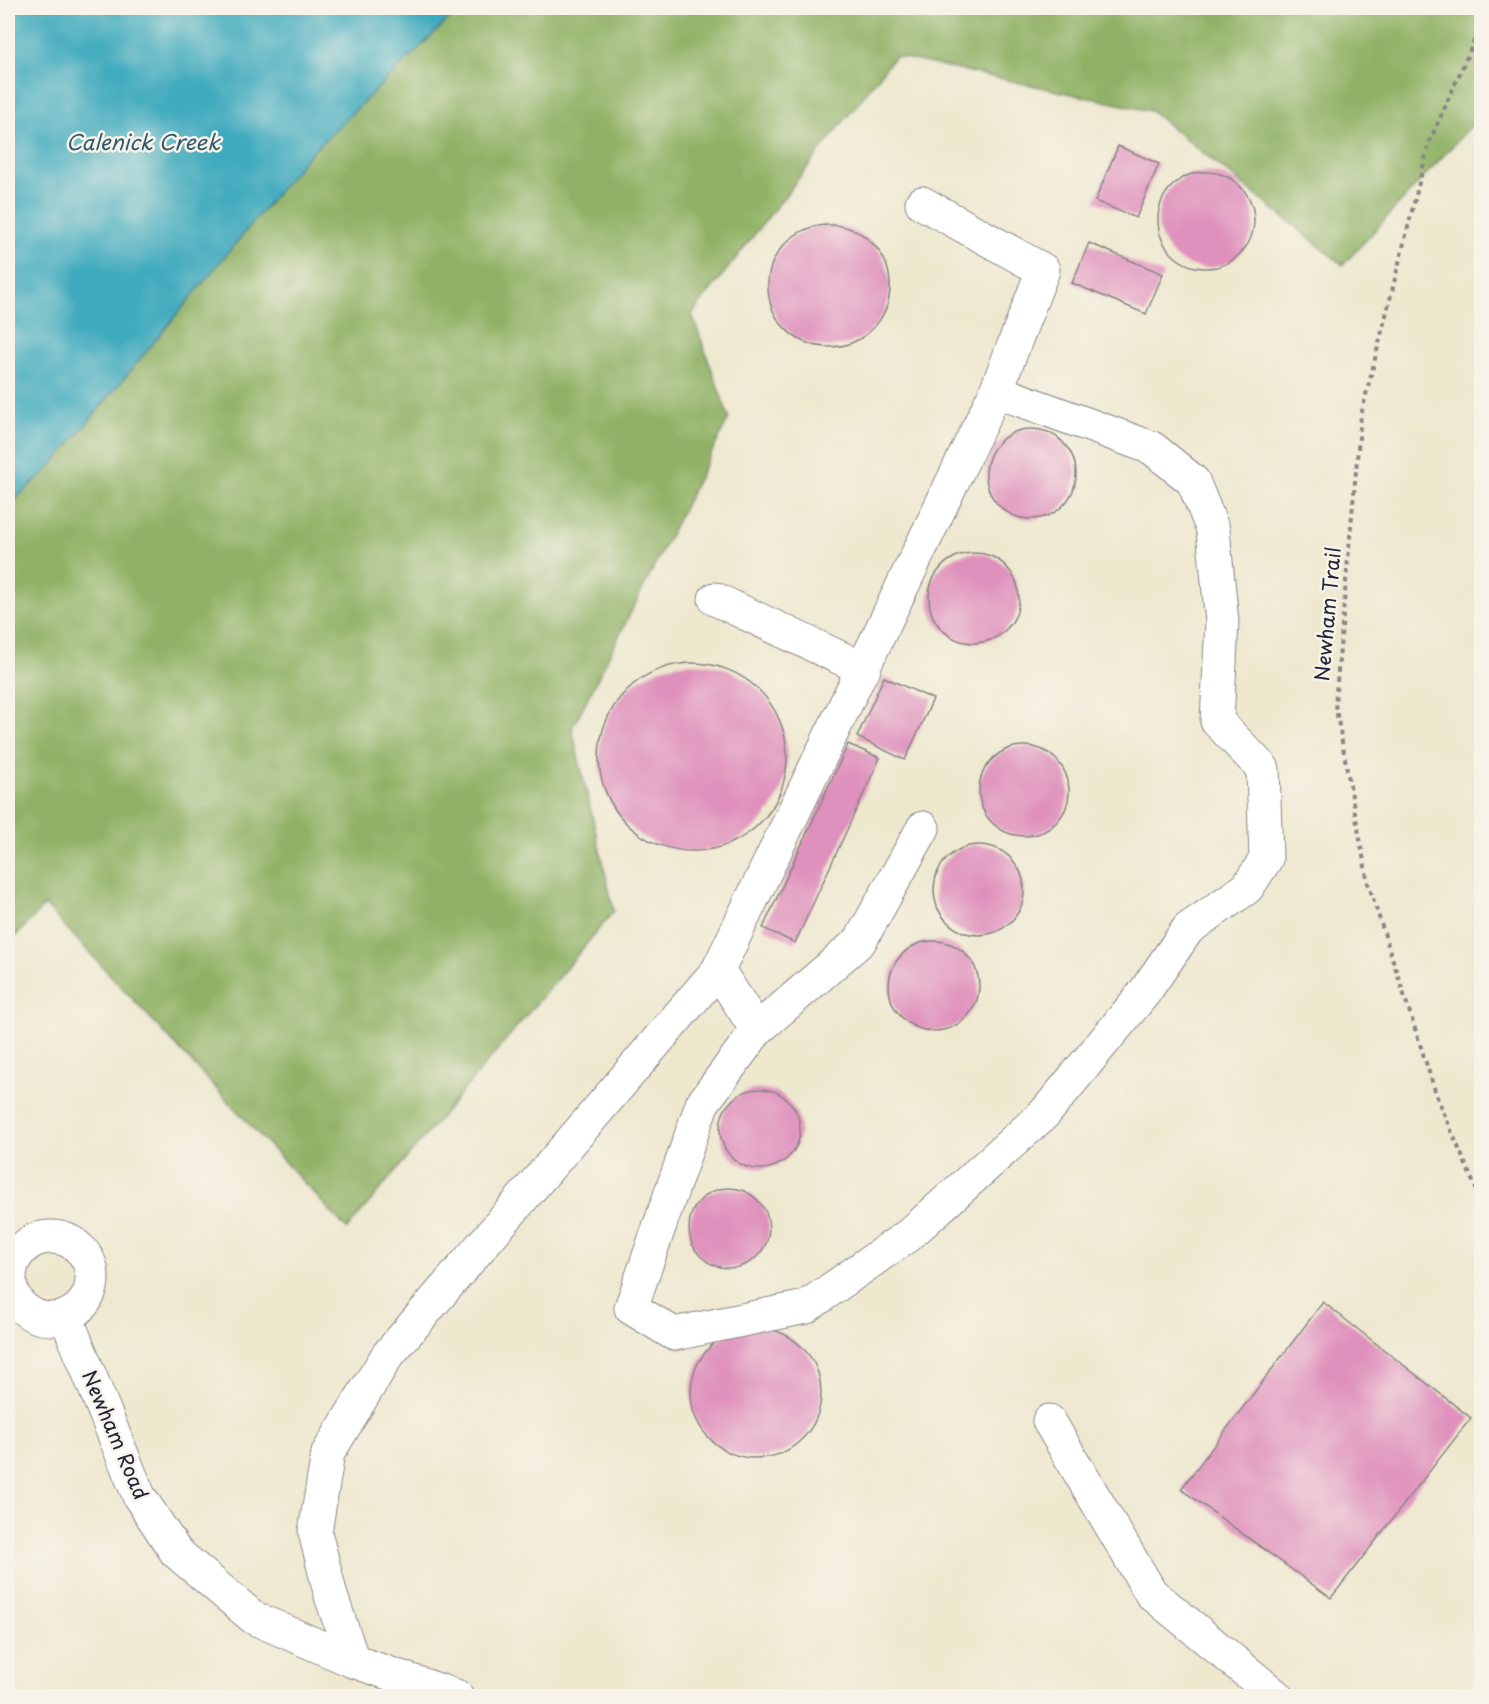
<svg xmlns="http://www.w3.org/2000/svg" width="1489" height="1704" font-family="'Playpen Sans',sans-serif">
<rect width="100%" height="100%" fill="#f7f3e8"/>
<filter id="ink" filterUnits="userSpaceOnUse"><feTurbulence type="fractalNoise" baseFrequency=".0167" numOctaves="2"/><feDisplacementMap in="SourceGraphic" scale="12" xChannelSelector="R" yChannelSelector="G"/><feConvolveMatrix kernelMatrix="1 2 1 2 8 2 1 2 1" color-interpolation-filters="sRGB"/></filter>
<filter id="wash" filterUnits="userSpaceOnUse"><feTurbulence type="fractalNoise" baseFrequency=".008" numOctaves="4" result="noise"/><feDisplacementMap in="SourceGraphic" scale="24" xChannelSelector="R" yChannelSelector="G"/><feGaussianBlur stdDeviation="1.35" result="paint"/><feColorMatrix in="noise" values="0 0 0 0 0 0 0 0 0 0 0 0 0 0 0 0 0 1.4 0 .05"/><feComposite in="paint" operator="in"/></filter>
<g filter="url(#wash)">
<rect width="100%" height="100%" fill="#eee8cf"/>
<path fill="#91b266" stroke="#5a6a50" stroke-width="1.5" d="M460,8H1481V115L1343,265L1151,111L895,56L692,314L729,418L572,729L614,911L347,1229L45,905L8,944V506L55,462L306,158Z"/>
<path fill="#3faabe" stroke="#30667c" stroke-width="1.5" d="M8,8H460L306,158L55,462L8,506Z"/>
<g id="blocks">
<g fill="#df90bc">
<path d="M1118,146L1159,164L1136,218L1095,201Z"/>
<circle cx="1206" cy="220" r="48"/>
<circle cx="829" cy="286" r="61"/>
<path d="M1089,243L1163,274L1146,314L1072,283Z"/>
<circle cx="1031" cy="474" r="45"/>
<circle cx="974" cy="598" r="45"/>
<circle cx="693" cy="757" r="94"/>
<path d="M884,677L933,699L905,760L857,737Z"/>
<path d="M848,744L880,758L795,943L763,928Z"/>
<circle cx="1024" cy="791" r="45"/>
<circle cx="979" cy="890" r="45"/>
<circle cx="934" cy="986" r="45"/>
<circle cx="760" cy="1129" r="40"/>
<circle cx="729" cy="1228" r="40"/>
<path d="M1323,1302L1471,1418L1331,1598L1181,1489Z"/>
<circle cx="756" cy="1393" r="65"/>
</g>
</g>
</g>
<g filter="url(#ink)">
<use href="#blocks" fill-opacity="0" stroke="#888585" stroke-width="1.5"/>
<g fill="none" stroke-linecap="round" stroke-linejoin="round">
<g stroke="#888585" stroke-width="35">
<g id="minor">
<path d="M922,203L1043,270L996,391"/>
<path d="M715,599L864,669"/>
<path d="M718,970L757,1030"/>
<circle cx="51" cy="1278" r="41"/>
<path d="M66,1317L139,1496L176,1552L254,1618L353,1661L456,1696"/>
<path d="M1049,1421L1151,1593L1276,1696"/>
<path d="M353,1661L331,1596L315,1532L328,1453L387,1356L718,970L996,391L1152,448L1193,481L1213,530L1222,622L1217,721L1263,769L1266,859L1247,888L1188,929L1144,993L1045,1113L910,1234L806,1307L674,1334L631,1308L702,1104L757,1030L860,941L923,828"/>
</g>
</g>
<path stroke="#888585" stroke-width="4" stroke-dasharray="4.5 4.5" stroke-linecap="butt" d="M1482,23L1429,143L1361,415L1335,704L1368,883L1437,1097L1482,1203"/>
<use href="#minor" stroke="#fff" stroke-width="33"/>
</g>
</g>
<g text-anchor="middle" stroke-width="5" stroke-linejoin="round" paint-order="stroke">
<g font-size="20" fill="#22223b" stroke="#f7f3e8">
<text transform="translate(1328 614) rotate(-85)" y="7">Newham Trail</text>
<text transform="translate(115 1435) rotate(67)" y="7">Newham Road</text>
</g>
<g font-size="21" font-style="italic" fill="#2e586f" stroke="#f7f3e8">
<text x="143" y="150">Calenick Creek</text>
</g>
</g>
<rect width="1489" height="1704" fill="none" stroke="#f7f3e8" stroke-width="30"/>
</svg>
